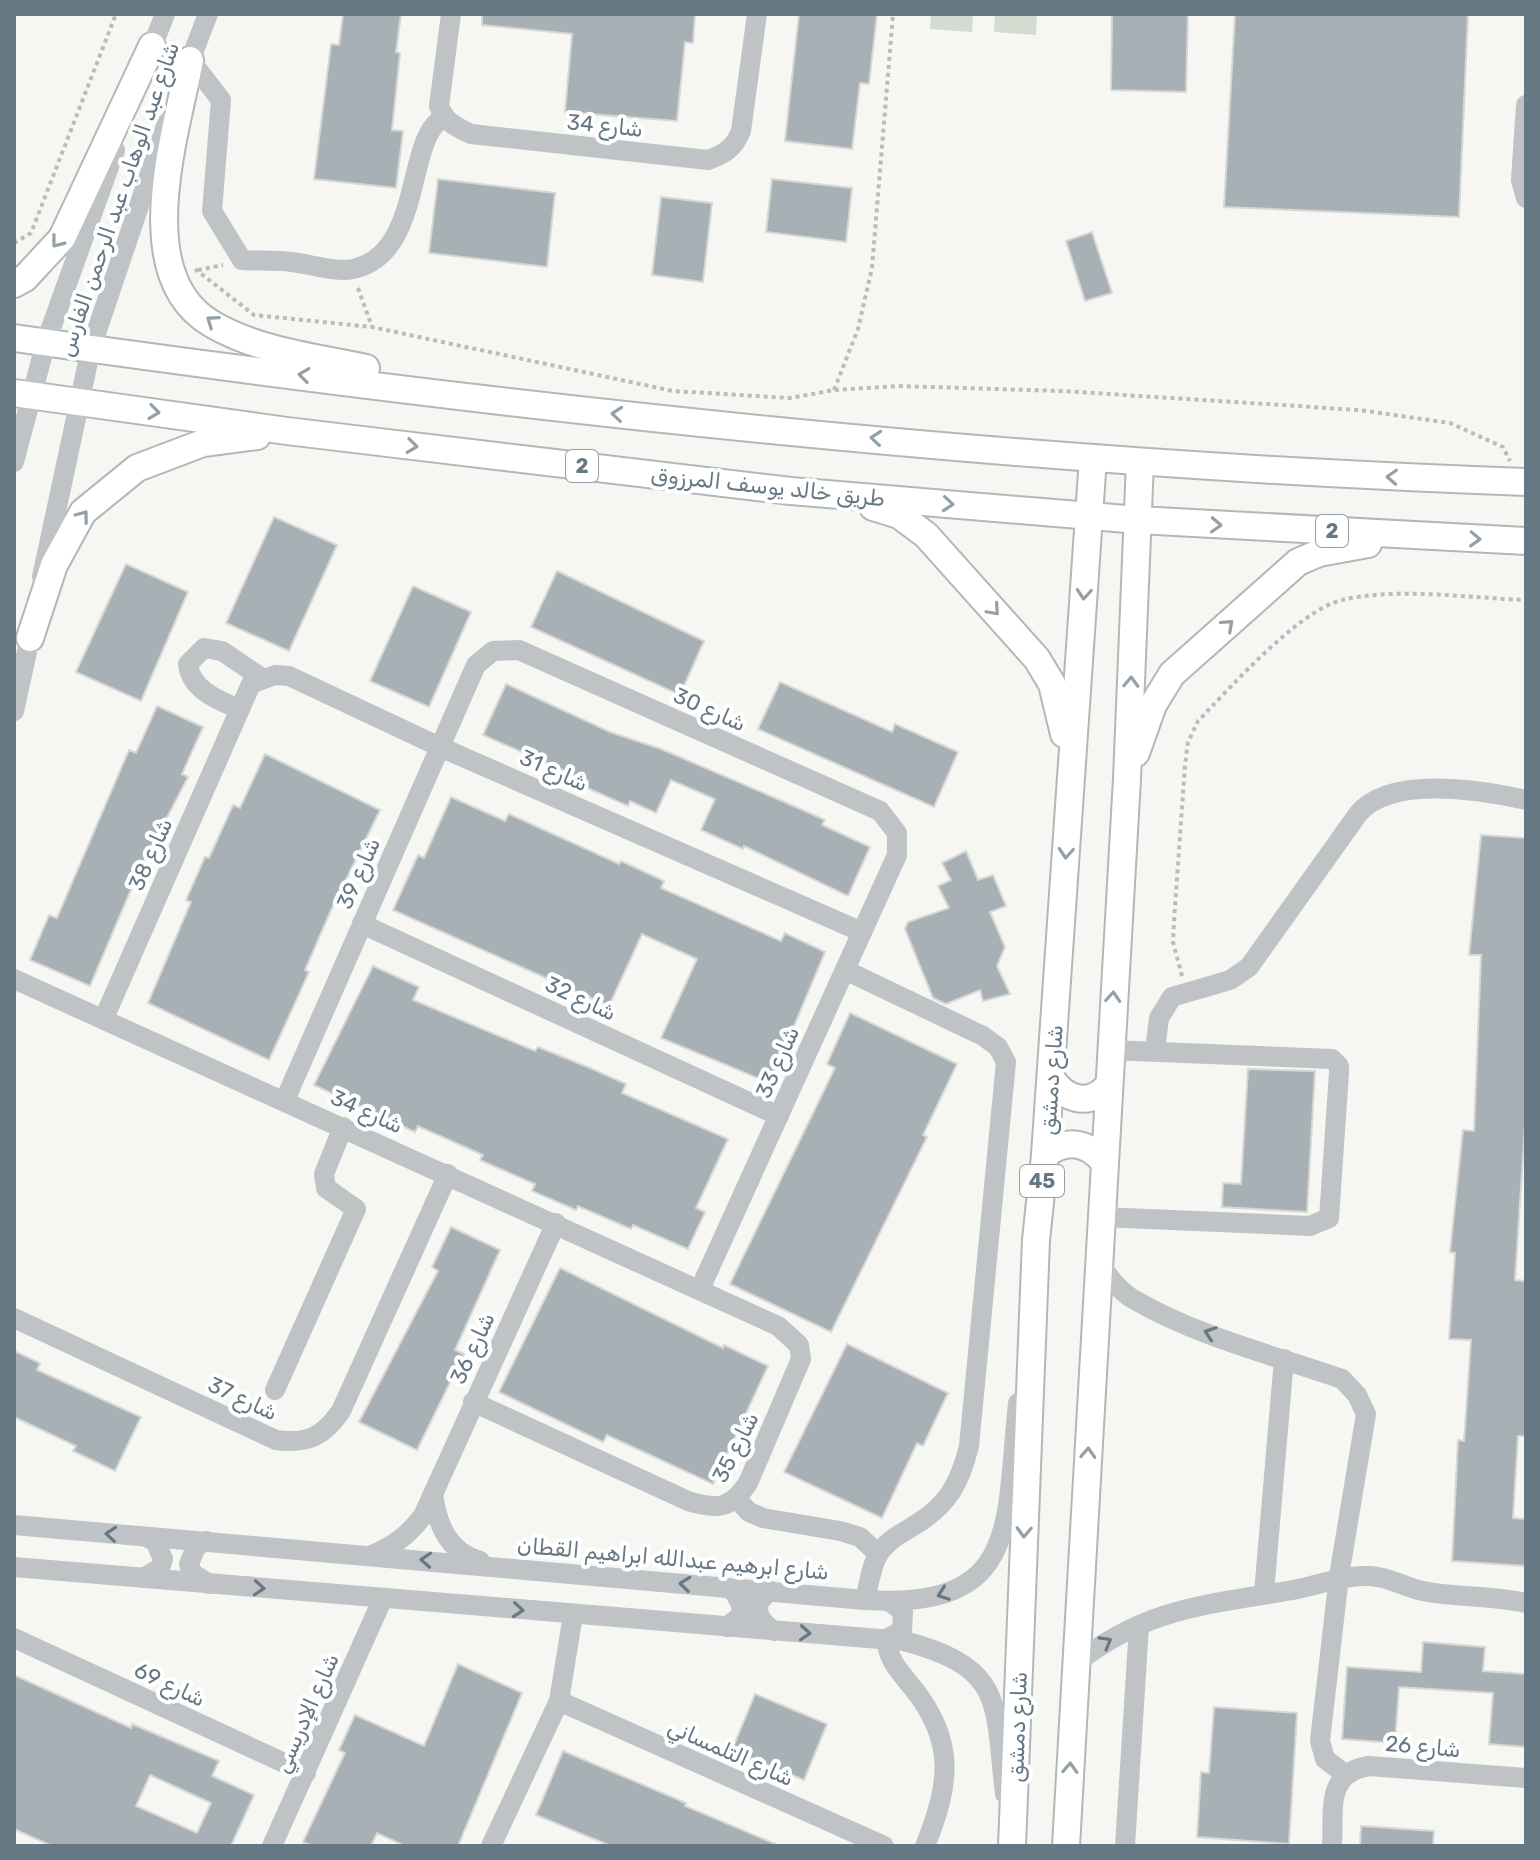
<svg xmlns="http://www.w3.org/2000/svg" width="1540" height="1860" font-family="Rubik,Cairo,sans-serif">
<rect width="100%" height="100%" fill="#f6f6f2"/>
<g fill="#d6dbd1">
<path d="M931,14H973L972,32L930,29Z"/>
<path d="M995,14H1037L1036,35L994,32Z"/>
</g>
<g fill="#a7b1b5" stroke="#d7d7d5" stroke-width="2" fill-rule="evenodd">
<path d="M343,14H401L396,52L400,53L392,130L403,131L396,188L314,179L331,44L339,45Z"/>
<path d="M482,14H695L693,43L685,42L677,121L565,112L572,34L482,25Z"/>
<path d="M799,14H877L869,84L860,83L852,149L785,141Z"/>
<path d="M1112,14H1188L1186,92L1111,90Z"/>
<path d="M1235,14H1468L1459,217L1224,207Z"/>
<path d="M438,179L555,193L547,267L429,253Z"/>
<path d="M772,179L852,188L846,242L766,232Z"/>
<path d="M661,197L712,203L703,282L652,275Z"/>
<path d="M1092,232L1112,293L1085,301L1066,241Z"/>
<path d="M274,517L337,545L289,651L226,623Z"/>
<path d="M126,564L188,592L141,701L76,672Z"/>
<path d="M557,571L704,641L680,695L531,627Z"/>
<path d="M413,586L471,612L429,707L370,681Z"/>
<path d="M780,682L892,732L895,724L958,752L934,807L758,729Z"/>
<path d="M506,684L610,732L661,749L782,801L825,820L822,825L870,847L848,896L744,846L743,849L701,830L715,799L671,780L656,813L630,801L628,806L585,787L588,781L483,735Z"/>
<path d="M157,706L203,727L182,774L188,777L138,873L90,986L30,960L49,915L57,918L129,750L136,753Z"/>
<path d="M265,754L380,810L331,910L305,970L309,972L269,1060L148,1003L191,902L186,900L205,857L209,858L233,805L240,808Z"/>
<path d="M451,797L505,821L509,814L619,864L621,861L664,881L661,888L781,941L785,933L825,952L770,1083L661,1038L697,959L642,934L609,1006L393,910L418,855L424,858Z"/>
<path d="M1481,835L1526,838V1110L1515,1280L1526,1281V1436H1518L1513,1518L1526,1519V1566L1452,1561L1458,1440L1464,1441L1471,1340L1449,1339L1455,1253L1450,1252L1463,1130L1474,1131L1481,955H1469Z"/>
<path d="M966,851L978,880L993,875L1006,906L990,912L1005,947L997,966L1010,994L983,1001L980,990L946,1004L933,998L905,929L908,922L949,908L938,886L951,880L942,863Z"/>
<path d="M373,966L419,987L413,1000L535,1051L538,1047L590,1068L626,1084L622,1093L728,1139L696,1208L705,1212L688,1249L633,1225L631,1229L578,1206L576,1210L532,1191L535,1184L480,1160L483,1155L418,1126L415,1132L314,1085Z"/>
<path d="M850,1013L957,1064L923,1135L927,1137L831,1332L730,1284L835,1068L827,1064Z"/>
<path d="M1248,1069L1315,1071L1307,1212L1222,1207L1223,1183L1241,1184Z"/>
<path d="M451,1227L500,1250L455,1350L464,1354L417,1450L359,1422L438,1271L432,1267Z"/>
<path d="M560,1268L723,1348L724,1345L768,1366L713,1484L607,1435L603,1442L499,1392Z"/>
<path d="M847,1344L948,1393L923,1446L917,1443L882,1518L784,1472Z"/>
<path d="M14,1351L40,1363L37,1370L141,1417L115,1471L73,1451L76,1446L14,1417Z"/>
<path d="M1423,1642L1485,1647L1483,1671L1526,1674V1747L1489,1744L1493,1693L1399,1687L1395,1743L1342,1739L1347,1667L1421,1672Z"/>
<path d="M458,1664L522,1693L458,1846H405L377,1833L371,1846H312L303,1842L345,1753L339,1750L355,1715L424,1746Z"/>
<path d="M14,1675L131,1728L132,1724L219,1761L212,1776L254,1795L231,1846H52L14,1829ZM150,1775L211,1803L197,1833L136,1806Z"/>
<path d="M755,1694L827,1724L804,1780L732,1750Z"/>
<path d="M1214,1707L1297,1713L1289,1844L1197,1837L1201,1772L1209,1773Z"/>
<path d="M563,1751L686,1803L685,1806L780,1846H611L536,1815Z"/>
<path d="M1361,1826L1434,1831L1433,1846H1360Z"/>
</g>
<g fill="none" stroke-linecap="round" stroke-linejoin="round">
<g stroke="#b2b7ba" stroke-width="30">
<g id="major">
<path d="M190,60C176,134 129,276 212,324C258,351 315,357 366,368"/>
<path d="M14,284L25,278L62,238L152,46"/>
<path d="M14,338C515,409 1020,464 1526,482"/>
<path d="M14,393L287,431L791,491L1138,520L1526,541"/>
<path d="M873,507L899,515L926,535L1037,659L1052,684L1064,734"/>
<path d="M30,638L54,565L83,512L137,468L203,443L257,436"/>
<path d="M1136,753L1153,705L1172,674L1298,562L1319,553L1368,544"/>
<path d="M1051,1078C1066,1101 1090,1107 1109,1085"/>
<path d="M1045,1155C1066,1138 1088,1142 1104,1162"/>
<path d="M1012,1846L1036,1240L1045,1155L1093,458"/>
<path d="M1066,1846L1127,779L1140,462"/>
</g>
</g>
<g stroke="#b9bcbe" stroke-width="4" stroke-dasharray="4 4" stroke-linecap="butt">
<path d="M14,243L31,233L116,14"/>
<path d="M195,269L254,315L372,327L673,391L790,398L834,390L898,386L1062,391L1359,410L1450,423L1503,447L1510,461"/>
<path d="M198,270L223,265"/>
<path d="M358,288L372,327"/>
<path d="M834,390L858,329L872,268L893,14"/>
<path d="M1182,976L1173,942L1174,921L1185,765L1188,742L1198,721C1230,688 1299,610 1342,600C1397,587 1470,598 1526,600"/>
</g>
<g stroke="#bfc3c6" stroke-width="20">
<path d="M451,14L439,106C445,122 456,127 471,134L708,160C725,154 734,148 741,131L757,14"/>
<path d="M147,60L165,14"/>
<path d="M190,60L221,100L212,211L242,260C258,261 275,260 292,262C310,264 336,273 353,269C424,254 405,138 443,118"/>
<path d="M185,74L208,14"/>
<path d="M1526,105L1521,180L1526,198"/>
<path d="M14,462L46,342L115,150"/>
<path d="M42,577L91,348L167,123"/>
<path d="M239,709C218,700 191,690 188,664L204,648L222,651L262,678"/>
<path d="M14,711L33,624"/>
<path d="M362,924L779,1116"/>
<path d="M845,970L983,1036L998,1047L1006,1062L969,1446C960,1483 948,1505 915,1525C902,1533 888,1540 880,1552C871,1564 869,1585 865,1600"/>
<path d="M14,979L778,1326L799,1345L801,1359L748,1483C731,1509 717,1510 688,1501L473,1402"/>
<path d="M104,1018L251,684L275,675L289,676L440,747L862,932"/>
<path d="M1155,1050L1159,1018L1172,997L1230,980L1249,967L1358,814C1391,775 1480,790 1526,800"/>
<path d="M285,1100L476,665L493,651L519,650L880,811L897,833V855L700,1289"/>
<path d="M1101,1217L1310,1226L1329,1218L1339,1073V1066L1332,1059L1109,1050"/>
<path d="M1099,1263C1109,1277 1118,1290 1133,1299C1196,1336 1273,1355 1342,1379L1357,1395L1366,1414L1339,1576L1320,1741L1325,1759L1345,1774"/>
<path d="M14,1318L276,1440C308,1444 323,1437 341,1411L448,1174"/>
<path d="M275,1390L356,1209L326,1188L324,1174L343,1127"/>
<path d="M433,1494C437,1524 448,1552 480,1561"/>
<path d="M737,1499L749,1512L763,1518L840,1531L860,1537L878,1554"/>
<path d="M14,1525L865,1600C1021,1610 1005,1524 1018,1403"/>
<path d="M206,1541L196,1547L189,1564L192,1573L209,1584"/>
<path d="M372,1555C394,1546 408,1535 423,1516L556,1223"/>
<path d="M14,1567L904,1641C1006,1668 994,1703 1005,1794"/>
<path d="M143,1578L160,1568L163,1559L155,1541L146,1537"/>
<path d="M726,1588L734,1591L742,1607L740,1617L726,1627"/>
<path d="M771,1591C751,1603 756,1619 774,1631"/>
<path d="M1264,1593L1284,1359"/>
<path d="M889,1601L903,1612L902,1631L886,1639C888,1660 900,1672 913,1688C956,1742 950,1785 925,1846"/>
<path d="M14,1638L306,1773"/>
<path d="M1076,1663C1149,1607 1206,1605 1293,1590C1320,1585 1342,1575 1370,1576C1390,1577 1404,1587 1423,1591C1457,1598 1492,1595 1526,1603"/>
<path d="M559,1701L884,1846"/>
<path d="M272,1846L383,1598"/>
<path d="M491,1846L559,1701L573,1615"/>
<path d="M1125,1846L1139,1626"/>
<path d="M1332,1846C1334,1810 1325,1773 1369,1766L1526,1778"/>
</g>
<use href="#major" stroke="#fff" stroke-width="26"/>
</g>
<defs><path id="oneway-chevron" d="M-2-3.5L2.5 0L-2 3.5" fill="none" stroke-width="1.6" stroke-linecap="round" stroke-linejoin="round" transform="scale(2)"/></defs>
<g stroke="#93a0a8">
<use href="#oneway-chevron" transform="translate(57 242) rotate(128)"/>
<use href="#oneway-chevron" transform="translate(212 321) rotate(-145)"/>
<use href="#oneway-chevron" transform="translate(304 375) rotate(-173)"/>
<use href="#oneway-chevron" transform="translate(154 412) rotate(8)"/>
<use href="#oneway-chevron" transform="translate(617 414) rotate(-175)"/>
<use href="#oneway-chevron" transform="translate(876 438) rotate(-175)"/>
<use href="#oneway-chevron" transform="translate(412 446) rotate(7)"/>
<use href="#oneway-chevron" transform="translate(1392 477) rotate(-177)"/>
<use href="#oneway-chevron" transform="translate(948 504) rotate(5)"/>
<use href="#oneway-chevron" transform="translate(83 516) rotate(-53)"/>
<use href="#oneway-chevron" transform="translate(1216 525) rotate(3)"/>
<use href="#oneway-chevron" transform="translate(1475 539) rotate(2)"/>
<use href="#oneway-chevron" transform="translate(1084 594) rotate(94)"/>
<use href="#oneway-chevron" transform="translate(994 610) rotate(48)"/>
<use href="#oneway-chevron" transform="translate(1228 625) rotate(-42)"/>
<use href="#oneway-chevron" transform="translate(1131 682) rotate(-88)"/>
<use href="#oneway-chevron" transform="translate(1066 853) rotate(94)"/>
<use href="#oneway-chevron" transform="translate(1113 997) rotate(-86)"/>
<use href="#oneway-chevron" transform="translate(1088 1453) rotate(-87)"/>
<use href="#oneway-chevron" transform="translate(1024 1532) rotate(92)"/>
<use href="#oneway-chevron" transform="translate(1070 1768) rotate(-87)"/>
</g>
<g stroke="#657883">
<use href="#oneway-chevron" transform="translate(1210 1333) rotate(-161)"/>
<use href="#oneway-chevron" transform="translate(111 1534) rotate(-175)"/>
<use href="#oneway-chevron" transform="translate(426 1560) rotate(-176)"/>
<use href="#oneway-chevron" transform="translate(685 1584) rotate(-174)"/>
<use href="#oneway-chevron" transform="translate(259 1588) rotate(4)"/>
<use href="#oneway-chevron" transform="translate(943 1594) rotate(160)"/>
<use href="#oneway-chevron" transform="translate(518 1610) rotate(5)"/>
<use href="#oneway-chevron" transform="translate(805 1633) rotate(4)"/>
<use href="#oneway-chevron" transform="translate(1106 1642) rotate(-30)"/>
</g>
<g text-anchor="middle" stroke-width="8" stroke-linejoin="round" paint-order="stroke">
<g fill="#fff" stroke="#93a0a8" stroke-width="2">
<rect x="566" y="450" width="32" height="32" rx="6"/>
<rect x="1316" y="515" width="32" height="32" rx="6"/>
<rect x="1020" y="1165" width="44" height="32" rx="6"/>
</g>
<g font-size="20" font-weight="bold" fill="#657883">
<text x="582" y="473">2</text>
<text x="1332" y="538">2</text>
<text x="1042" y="1188">45</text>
</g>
<g font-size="22" fill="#657883" stroke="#fff">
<text transform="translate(605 125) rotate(6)" y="8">شارع 34</text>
<text transform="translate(118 199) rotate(-71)" y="8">شارع عبد الوهاب عبد الرحمن الفارس</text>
<text transform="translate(768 486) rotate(6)" y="8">طريق خالد يوسف المرزوق</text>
<text transform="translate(710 709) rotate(24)" y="8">شارع 30</text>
<text transform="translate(554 770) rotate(24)" y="8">شارع 31</text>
<text transform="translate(150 854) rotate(-66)" y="8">شارع 38</text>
<text transform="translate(358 873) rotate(-66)" y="8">شارع 39</text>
<text transform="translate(581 998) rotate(25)" y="8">شارع 32</text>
<text transform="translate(777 1062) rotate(-66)" y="8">شارع 33</text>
<text transform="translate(1051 1080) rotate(-86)" y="8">شارع دمشق</text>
<text transform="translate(367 1111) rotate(24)" y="8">شارع 34</text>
<text transform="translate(472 1348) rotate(-65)" y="8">شارع 36</text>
<text transform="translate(243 1398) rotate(25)" y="8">شارع 37</text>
<text transform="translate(735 1447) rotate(-63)" y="8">شارع 35</text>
<text transform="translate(673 1558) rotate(5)" y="8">شارع ابرهيم عبدالله ابراهيم القطان</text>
<text transform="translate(170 1684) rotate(25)" y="8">شارع 69</text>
<text transform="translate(306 1713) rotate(-66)" y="8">شارع الإدريسي</text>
<text transform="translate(1017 1727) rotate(-88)" y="8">شارع دمشق</text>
<text transform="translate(1423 1746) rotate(5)" y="8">شارع 26</text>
<text transform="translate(731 1752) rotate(24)" y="8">شارع التلمساني</text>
</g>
</g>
<rect width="1540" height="1860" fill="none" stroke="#657883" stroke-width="32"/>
</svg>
